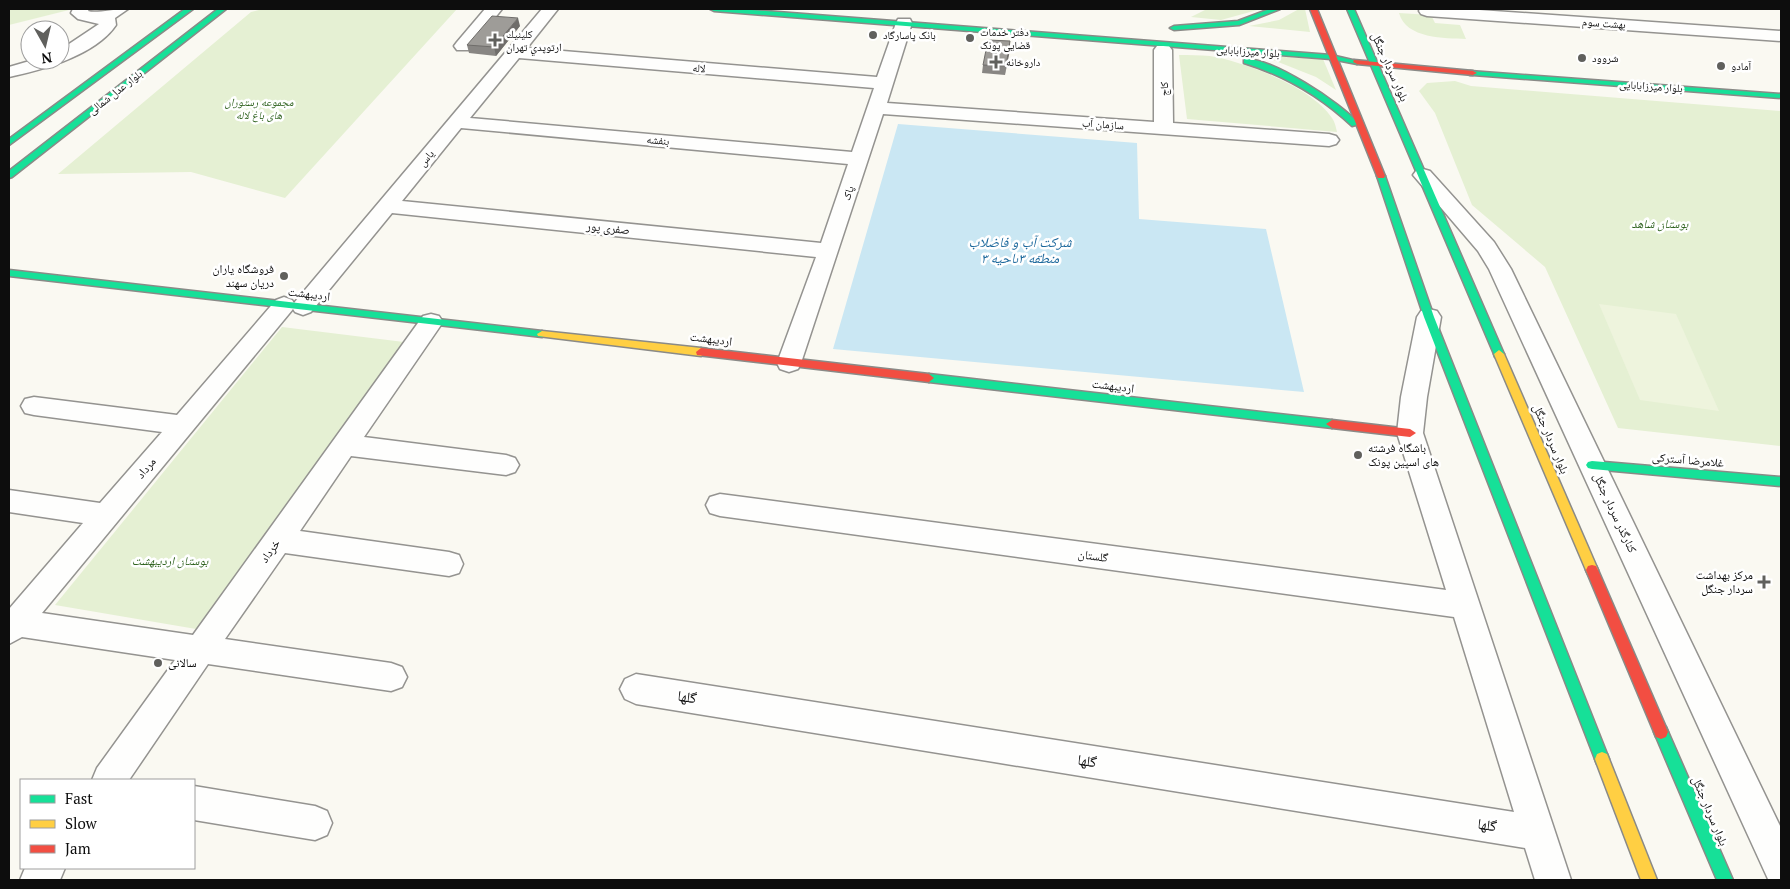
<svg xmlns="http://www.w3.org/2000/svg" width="1790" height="889" font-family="'PT Serif','Noto Naskh Arabic',serif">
<rect width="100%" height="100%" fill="#faf9f2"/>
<g fill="#e5f0d3">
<path d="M9,9H73L9,25Z"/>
<path d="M263,9H457L285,198L191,172L58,174L251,12Z"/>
<path d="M1207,9H1261L1221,20L1191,17Z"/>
<path d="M1299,9H1305L1310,32L1249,26L1279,20Z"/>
<path d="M1399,13L1431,15L1435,23L1460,25L1466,39C1445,38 1406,39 1399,13Z"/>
<path d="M1179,55C1189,55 1200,55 1210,56C1245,62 1312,87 1332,118C1335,122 1336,128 1337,132L1187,119Z"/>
<path d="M1263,56L1323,59L1336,90L1316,77Z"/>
<path d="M1455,81L1471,86L1781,111V446L1618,428L1545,267L1472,205L1435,113L1419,91L1427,83Z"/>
<path d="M282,327L404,342L196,629L55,605Z"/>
</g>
<path fill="#eef4dd" d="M1599,304L1676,314L1719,411L1640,400Z"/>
<path fill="#cae7f3" d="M898,124L1137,143L1139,219L1266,229L1304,392L833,349Z"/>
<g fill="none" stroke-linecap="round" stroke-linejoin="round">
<g stroke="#949390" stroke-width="3">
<g id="street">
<path d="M73,9H89L88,11C97,14 115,8 128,9L115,18L116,25C96,55 42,70 9,77V67L33,60H60V50L99,24L78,19L71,13Z"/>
<path d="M485,9H502L469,50H457L454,46L457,42Z"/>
<path d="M542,9H558L527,48L877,77L896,23L898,19H910L912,23L887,103L1154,122V50L1157,46H1169L1172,50L1173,123L1329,134L1336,136L1339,140L1336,144L1329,146L883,114L801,363L798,369L789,372L780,369L777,363L816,257L392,213L311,312L303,315L295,312L293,309L42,613L193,635L423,316L431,314L439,316L443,322L364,437L506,455L515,458L519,465L515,472L506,475L351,456L300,531L449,552L459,555L463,564L459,573L449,576L285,553L225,639L391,663L402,667L407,677L402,687L391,691L208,664L129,780H92L97,768L175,660L22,637L9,644V609L83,523L9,512V490L100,503L162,432L34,415L25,413L21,406L25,399L34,397L177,415L276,300L284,297L292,300L294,303ZM519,58L874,88L852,152L470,118ZM461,128L848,164L821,243L402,201Z"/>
<path d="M1420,9H1465L1781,31V41L1427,16L1421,14L1419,11Z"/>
<path d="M1423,169L1430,171L1494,242L1511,269L1781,828V880L1768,879L1489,269L1478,251L1413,175L1416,171Z"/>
<path d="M1429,309L1437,311L1441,317L1427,397L1423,433L1571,880H1535L1525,848L636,704L625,699L620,689L625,679L636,674L1514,812L1454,617L720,516L710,513L706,505L710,497L720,494L1446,590L1397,433L1401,397L1417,317L1421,311Z"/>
<path d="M194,786L315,806L327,811L332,823L327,835L315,840L194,820Z"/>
<path d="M25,868H65L60,880H20Z"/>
</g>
</g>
<g stroke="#8a8a87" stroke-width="3">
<g id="fast">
<path d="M185,9H193L9,145V139Z"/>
<path d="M218,9H226L12,177L9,178V171Z"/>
<path d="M710,9H738L1331,55L1361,62L1357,64L1331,59L714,11Z"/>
<path d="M1270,9H1280L1239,25L1174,30L1170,28L1174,26L1238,21Z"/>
<path d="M1347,9H1354L1504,354L1503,357H1495L1494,354Z"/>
<path d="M1244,59C1271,57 1341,103 1359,124L1352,126C1320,96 1286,76 1244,63Z"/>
<path d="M1470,71L1781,94V98L1473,75H1470Z"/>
<path d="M1381,173L1385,176L1434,317L1609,759L1607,764L1602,766L1597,764L1595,759L1424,317L1377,176Z"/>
<path d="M9,270L542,331L547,334L542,337L9,276Z"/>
<path d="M929,374L1332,420L1338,424L1332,428L929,382L924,378Z"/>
<path d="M1592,461L1781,477V486L1592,469L1588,468L1586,465L1588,462Z"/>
<path d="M1661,725L1666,727L1733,880H1717L1654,732L1656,727Z"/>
</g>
</g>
<g stroke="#8a8a87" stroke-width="3">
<g id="slow">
<path d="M542,331L701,348L706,352L701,356L538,336L537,334Z"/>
<path d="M1499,350L1504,354L1598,570L1596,574L1592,575L1588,574L1586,570L1494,354Z"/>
<path d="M1602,752L1607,754L1609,759L1657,880H1641L1595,759L1597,754Z"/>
</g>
</g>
<g stroke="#8a8a87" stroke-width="3">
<g id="jam">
<path d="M1310,9H1317L1385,176L1384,178H1378L1377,176Z"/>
<path d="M1354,60L1473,71L1477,73L1473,75L1357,64L1353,62Z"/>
<path d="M701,348L929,374L934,378L929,382L697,355L696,352Z"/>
<path d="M1332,420L1410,429L1416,433L1410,437L1332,428L1326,424Z"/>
<path d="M1592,565L1596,566L1598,570L1668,732L1666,737L1661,739L1656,737L1654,732L1586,570L1588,566Z"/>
</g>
</g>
<use href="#street" fill="#fefefd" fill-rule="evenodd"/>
<use href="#fast" fill="#16e098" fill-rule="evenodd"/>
<use href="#slow" fill="#ffcf43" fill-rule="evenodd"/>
<use href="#jam" fill="#f24e42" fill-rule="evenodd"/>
</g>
<g fill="#888683">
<path d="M520,26L496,56L469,53L467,45Z"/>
<path d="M1010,41L1005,75L982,73L983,65Z"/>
</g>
<g fill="#6f6d6a">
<path d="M518,18L520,26L496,56L494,47Z"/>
<path d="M1010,41V50L1005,75L1006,66Z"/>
</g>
<g fill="#9e9c98" stroke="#6f6d6a">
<path d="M492,16L518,18L494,47L467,45Z"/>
<path d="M988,40L1010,41L1006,66L983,65Z"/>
</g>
<g fill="#60605d" stroke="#fff" stroke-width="2">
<circle cx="873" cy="35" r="5"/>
<circle cx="970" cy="38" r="5"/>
<path d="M492.5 32.5h5v5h5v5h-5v5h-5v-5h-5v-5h5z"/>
<circle cx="1582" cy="58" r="5"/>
<path d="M993.5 54.5h5v5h5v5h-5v5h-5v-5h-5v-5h5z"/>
<circle cx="1721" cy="66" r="5"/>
<circle cx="284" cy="276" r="5"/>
<circle cx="1358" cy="455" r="5"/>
<path d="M1761.5 574.5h5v5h5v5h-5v5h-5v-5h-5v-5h5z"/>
<circle cx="158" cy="663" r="5"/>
</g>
<g text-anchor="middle" stroke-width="5" stroke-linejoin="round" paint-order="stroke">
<g font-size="11" fill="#0d0d0d" stroke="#fff">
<text transform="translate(1604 23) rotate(4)" y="4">بهشت سوم</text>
<text transform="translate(1248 51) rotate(4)" y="4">بلوار میرزابابایی</text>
<text transform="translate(699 68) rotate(5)" y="4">لاله</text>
<text transform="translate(1651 86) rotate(4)" y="4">بلوار میرزابابایی</text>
<text transform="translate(1164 89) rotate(-91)" y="4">کاج</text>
<text transform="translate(115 92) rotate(-38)" y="4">بلوار عدل شمالی</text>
<text transform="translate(1103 124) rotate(4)" y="4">سازمان آب</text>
<text transform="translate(658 140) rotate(5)" y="4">بنفشه</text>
<text transform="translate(426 158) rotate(-50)" y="4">یاس</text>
<text transform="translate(848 193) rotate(-72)" y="4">پاک</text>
</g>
<g font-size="11" fill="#0d0d0d" stroke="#fff" text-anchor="start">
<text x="980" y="36">دفتر خدمات<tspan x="980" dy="13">قضایی پونک</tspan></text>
<text x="506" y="38">كلينيك<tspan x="506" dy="13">ارتوپدي تهران</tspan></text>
<text x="883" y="39">بانک پاسارگاد</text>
<text x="1592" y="62">شروود</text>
<text x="1006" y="66">داروخانه</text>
<text x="1731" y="70">آمادو</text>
</g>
<g font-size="11" font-style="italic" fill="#306320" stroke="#fff">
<text x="259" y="106">مجموعه رستوران<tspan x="259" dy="13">های باغ لاله</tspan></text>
</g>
<g font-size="12" fill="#0d0d0d" stroke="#fff">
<text transform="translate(1390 67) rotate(66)" y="4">بلوار سردار جنگل</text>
<text transform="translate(608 228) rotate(6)" y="4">صفری پور</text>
<text transform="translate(309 294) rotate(7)" y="4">اردیبهشت</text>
<text transform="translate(711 339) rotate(7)" y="4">اردیبهشت</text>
<text transform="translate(1113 386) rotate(7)" y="4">اردیبهشت</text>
<text transform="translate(1551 439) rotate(67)" y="4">بلوار سردار جنگل</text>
<text transform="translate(1688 460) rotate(5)" y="4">غلامرضا آسترکی</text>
<text transform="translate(146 468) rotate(-50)" y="4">مرداد</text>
<text transform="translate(1615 513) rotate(65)" y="4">کنارگذر سردار جنگل</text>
<text transform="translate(270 551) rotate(-55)" y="4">خرداد</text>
<text transform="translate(1093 556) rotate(8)" y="4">گلستان</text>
<text transform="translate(1710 811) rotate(67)" y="4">بلوار سردار جنگل</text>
</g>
<g font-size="12" font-style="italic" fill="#306320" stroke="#fff">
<text x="1660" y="228">بوستان شاهد</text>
<text x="170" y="565">بوستان اردیبهشت</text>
</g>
<g font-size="12" fill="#0d0d0d" stroke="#fff" text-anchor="end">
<text x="274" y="273">فروشگاه یاران<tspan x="274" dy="14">دریان سهند</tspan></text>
<text x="1368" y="452" text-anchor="start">باشگاه فرشته<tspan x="1368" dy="14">های اسپین پونک</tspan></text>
<text x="1753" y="579">مرکز بهداشت<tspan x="1753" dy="14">سردار جنگل</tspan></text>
<text x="168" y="667" text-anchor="start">سالانی</text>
</g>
<g font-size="14" font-style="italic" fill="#1a679b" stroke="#fff">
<text x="1020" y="247">شرکت آب و فاضلاب<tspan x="1020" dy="16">منطقه ۳ناحیه ۳</tspan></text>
</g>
<g font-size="15" fill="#0d0d0d" stroke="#fff">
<text transform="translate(687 697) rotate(9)" y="5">گلها</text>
<text transform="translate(1087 761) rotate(9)" y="5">گلها</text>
<text transform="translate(1487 825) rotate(9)" y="5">گلها</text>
</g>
</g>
<rect width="1790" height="889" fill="none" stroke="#0d0d0d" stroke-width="20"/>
<rect x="20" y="779" width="175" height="90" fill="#ffffff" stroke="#9e9e9e"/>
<rect x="30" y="795" width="25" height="8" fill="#16e098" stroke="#9e9e9e"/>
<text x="65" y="804" font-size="15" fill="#0d0d0d">Fast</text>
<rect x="30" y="820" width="25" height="8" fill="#ffcf43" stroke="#9e9e9e"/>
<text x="65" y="829" font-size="15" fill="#0d0d0d">Slow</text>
<rect x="30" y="845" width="25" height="8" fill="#f24e42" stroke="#9e9e9e"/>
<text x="65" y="854" font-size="15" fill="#0d0d0d">Jam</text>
<g transform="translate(45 45) rotate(172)"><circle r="24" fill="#ffffff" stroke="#9e9e9e"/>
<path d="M0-4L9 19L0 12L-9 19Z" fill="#60605d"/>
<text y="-8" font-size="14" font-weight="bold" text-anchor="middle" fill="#0d0d0d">N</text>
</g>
</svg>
